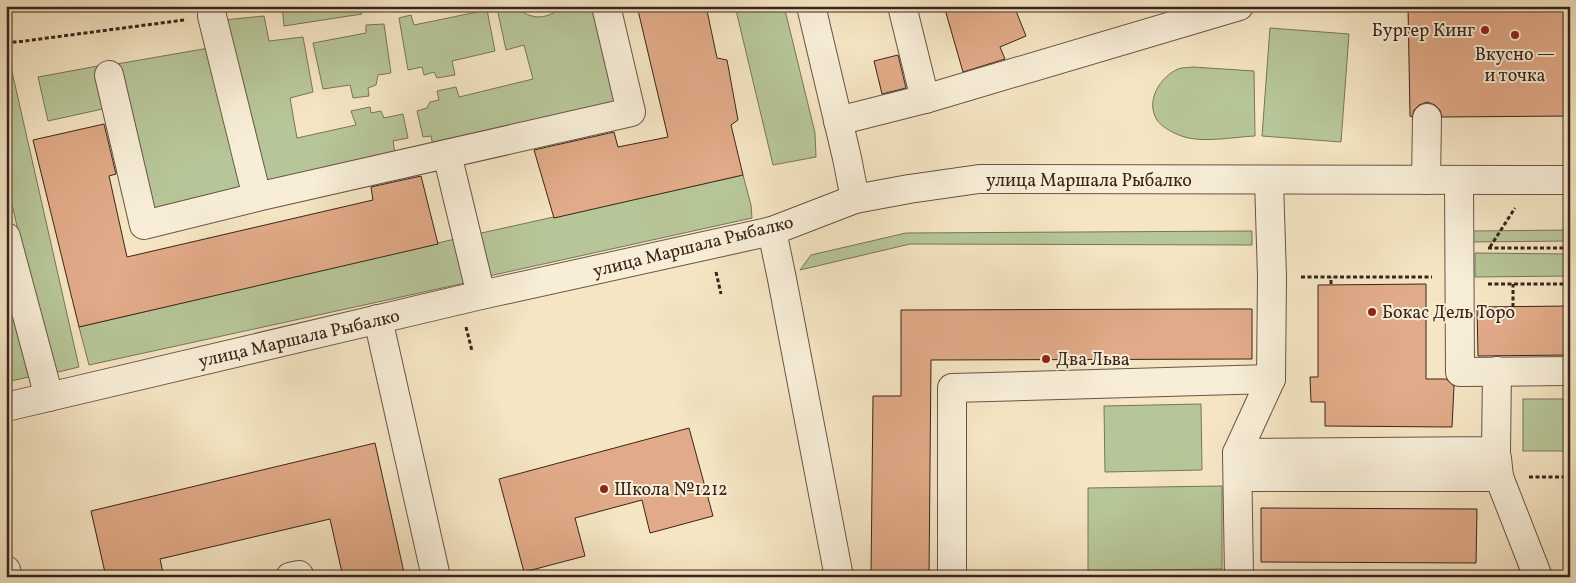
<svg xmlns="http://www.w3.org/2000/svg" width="1576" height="583" font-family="Vollkorn,serif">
<rect width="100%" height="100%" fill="#f5e5c3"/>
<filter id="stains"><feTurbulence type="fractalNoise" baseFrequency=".004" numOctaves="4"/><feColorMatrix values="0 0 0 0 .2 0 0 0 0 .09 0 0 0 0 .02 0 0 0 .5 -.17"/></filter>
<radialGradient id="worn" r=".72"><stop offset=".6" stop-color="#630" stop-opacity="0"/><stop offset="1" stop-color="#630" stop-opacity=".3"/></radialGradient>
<g fill="#b7c698" stroke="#78755a">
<path d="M6,6H10V31L6,32Z"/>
<path d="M282,6H356L362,14L284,26Z"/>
<path d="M503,6H516C530,21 548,20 563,6H598L618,91L610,108L433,146L431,136L423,137L417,111L427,108L430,102L439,100L437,91L456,87L459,97L533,79L524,45L506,50L497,8Z"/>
<path d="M735,6H784L815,133L816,157L773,165Z"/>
<path d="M487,10L495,51L452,61L455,75L437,78L434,72L424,75L422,67L408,70L399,18L411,15L414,25Z"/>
<path d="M264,16L269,41L303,37L313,92L290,98L297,138L356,125L351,111L370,107L371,113L381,111L384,118L403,114L408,138L393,141L395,153L262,183L224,20Z"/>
<path d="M384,24L391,73L378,75L376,85L368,88L369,96L353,98L350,85L323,89L313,43L366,33V25Z"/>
<path d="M1270,28L1349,34L1341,142L1262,136Z"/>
<path d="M209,48L245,187L150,211L117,64Z"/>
<path d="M6,54H8L79,367L58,372L49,367L6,178Z"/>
<path d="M98,66L107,108L48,121L38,77Z"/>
<path d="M1193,67L1254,71L1255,136C1233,137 1199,144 1179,135C1171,132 1161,126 1157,120C1145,101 1160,77 1178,69C1182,67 1189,68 1193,67Z"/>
<path d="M743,175L751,205L752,218L489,276L477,234Z"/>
<path d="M1570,230V241L1473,242V231Z"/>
<path d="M1252,231V245L910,244L800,270L811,255L906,233Z"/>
<path d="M455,239L465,283L89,365L79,327Z"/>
<path d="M1475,253L1570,254V276L1475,277Z"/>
<path d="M6,276L29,377L6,382Z"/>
<rect x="1523" y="399" width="47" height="52"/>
<path d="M1201,404L1202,470L1105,472L1104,406Z"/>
<path d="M1222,486V569L1088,571V488Z"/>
</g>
<g fill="#e1aa88" stroke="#3a241c">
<path d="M637,6H706L717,58L727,60L738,120L731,125L743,175L554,218L534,150L614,132L618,147L668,137Z"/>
<path d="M944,6H1014L1026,36L1000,47L1005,59L963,72Z"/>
<path d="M1408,6H1570V116L1442,117L1440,110L1435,105L1427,102L1419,105L1414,110L1412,117L1410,116Z"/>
<path d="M898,55L906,88L882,94L874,61Z"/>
<path d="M104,124L116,174L109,176L127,257L373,200L371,187L421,176L438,244L79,327L33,140Z"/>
<path d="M1426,284V379H1446L1454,386L1452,427L1325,426V402H1311L1310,377H1318V285Z"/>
<path d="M1570,306V355L1478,356L1477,307Z"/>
<path d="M1217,309H1252V359L931,360L929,577H871L873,396H901V310Z"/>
<path d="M689,428L713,516L650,533L642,500L575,518L585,556L524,572L499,479Z"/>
<path d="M375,443L405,577H343L330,519L160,559L164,577H106L91,511Z"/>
<path d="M1261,508L1477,509L1476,563L1261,562Z"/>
</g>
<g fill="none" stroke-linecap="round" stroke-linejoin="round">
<g stroke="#695446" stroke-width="30">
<g id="minor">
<path d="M212,6V16L257,197"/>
<path d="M811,6L847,158L855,199"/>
<path d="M902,6L925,99"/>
<path d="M109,75L144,225L257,197L631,112L606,6"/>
<path d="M838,121L925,99L1239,6"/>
<path d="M447,154L481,295"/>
<path d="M1269,180L1272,277L1271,379"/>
<path d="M1426,180L1427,118"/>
<path d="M1459,181L1460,372L1570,371"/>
<path d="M772,231L782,279L839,577"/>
<path d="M6,237L49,397"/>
<path d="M378,319L436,577"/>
<path d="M6,407L481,295L772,231L855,199L909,189L979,179L1570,180"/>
<path d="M1237,453L1496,451L1497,371"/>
<path d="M1497,458L1499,477L1538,577"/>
<path d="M1238,477H1499"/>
<path d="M6,570L8,577"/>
<path d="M290,577L299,575L300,577"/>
<path d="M952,577V388L1271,379L1237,453L1239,577"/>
</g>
</g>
<g stroke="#3a241c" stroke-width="3" stroke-dasharray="4 2.5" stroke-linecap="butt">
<path d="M6,42H17L184,20"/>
<path d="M1490,247L1515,208"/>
<path d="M1488,248H1570"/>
<path d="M716,272L721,294"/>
<path d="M1301,277H1432"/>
<path d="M1331,284V277"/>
<path d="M1488,284H1570"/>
<path d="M1513,307V284"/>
<path d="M466,327L472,351"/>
<path d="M1529,477H1570"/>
</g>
<use href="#minor" stroke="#f8eed8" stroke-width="28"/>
</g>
<g fill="#8f2418" stroke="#f8eed8" stroke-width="2">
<circle cx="1485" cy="30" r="5"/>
<circle cx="1515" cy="35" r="5"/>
<circle cx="1372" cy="312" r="5"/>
<circle cx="1046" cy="359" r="5"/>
<circle cx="604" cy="489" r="5"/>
</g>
<g text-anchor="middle" stroke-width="4" stroke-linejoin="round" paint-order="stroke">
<g font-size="18" fill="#3a241c" stroke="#f8eed8" text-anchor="start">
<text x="1475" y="36" text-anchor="end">Бургер Кинг</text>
<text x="1515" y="60" text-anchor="middle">Вкусно —<tspan x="1515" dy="21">и точка</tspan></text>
<text x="1382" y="318">Бокас Дель Торо</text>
<text x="1056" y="365">Два Льва</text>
<text x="614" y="495">Школа №1212</text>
</g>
<g font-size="18" fill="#3a241c" stroke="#f8eed8">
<text x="1089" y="186">улица Маршала Рыбалко</text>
<text transform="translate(693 246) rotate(-14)" y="6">улица Маршала Рыбалко</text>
<text transform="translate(299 338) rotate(-13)" y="6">улица Маршала Рыбалко</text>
</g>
</g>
<rect width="1576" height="583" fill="none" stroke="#f5e5c3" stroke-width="25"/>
<rect x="8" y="8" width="1561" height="568" fill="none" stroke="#3a241c" stroke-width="2.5"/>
<rect x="12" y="12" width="1551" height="558" fill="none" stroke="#3a241c"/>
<rect width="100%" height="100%" filter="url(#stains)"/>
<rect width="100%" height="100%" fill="url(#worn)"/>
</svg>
